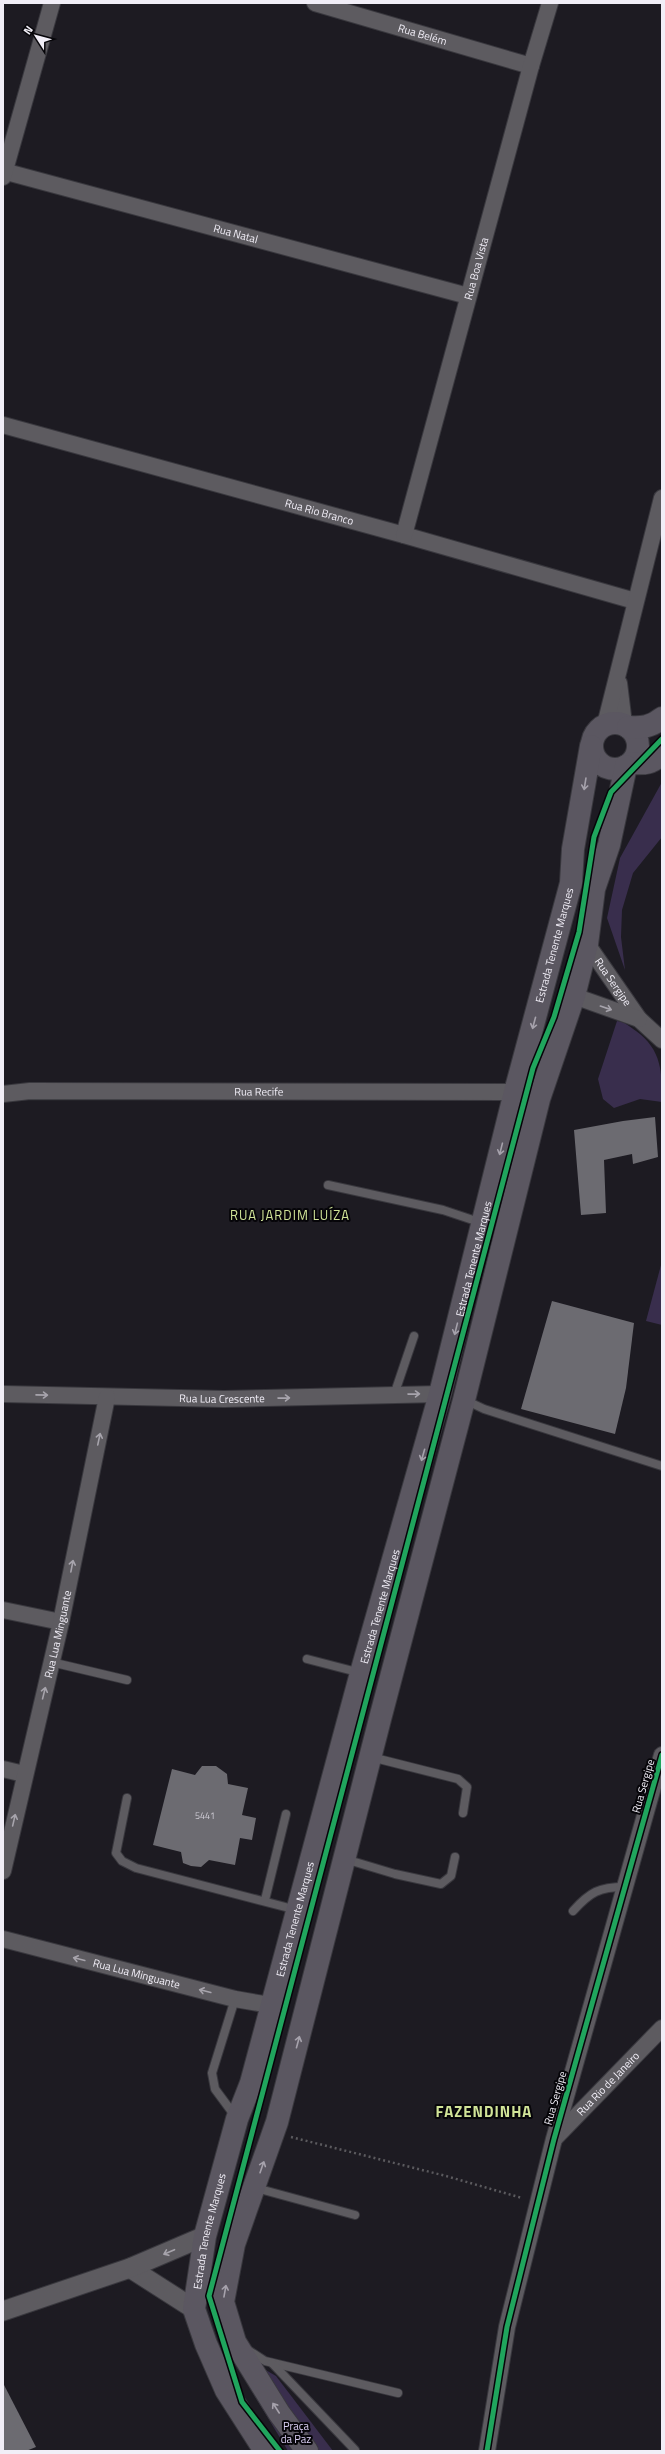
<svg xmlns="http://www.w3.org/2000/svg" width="665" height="2454" font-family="'Titillium Web',sans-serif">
<rect width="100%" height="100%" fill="#1d1b22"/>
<g fill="#392e4d">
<path d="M662,782V837L633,873L622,910L621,937L625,970L607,918L620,858Z"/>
<path d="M617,1021C625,1022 629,1026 636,1031C662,1050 662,1072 662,1102L640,1099L614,1108L603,1099L598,1079Z"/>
<path d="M661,1265H662V1325L646,1321Z"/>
<path d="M257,2365L276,2376L333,2451H288L250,2388Z"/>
</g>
<g fill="#6c6b71">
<path d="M655,1117L658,1157L633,1164L632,1154L604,1160L606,1213L581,1215L574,1130L623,1121Z"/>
<path d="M552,1301L634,1323L626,1388L615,1434L521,1409Z"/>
<path d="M202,1766H216L227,1774L228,1784L248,1788L242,1815L256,1818L252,1840L240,1838L235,1865L209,1860L201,1867L191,1866L183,1863L181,1852L153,1845L172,1769L195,1775Z"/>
<path d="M3,2383L36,2447L26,2451H3Z"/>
</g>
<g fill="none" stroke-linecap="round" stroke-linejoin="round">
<g stroke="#39383e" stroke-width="10">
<g id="service">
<path d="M328,1185L443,1210L482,1223"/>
<path d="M394,1395L414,1336"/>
<path d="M465,1400L484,1409L662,1466"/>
<path d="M307,1659L361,1673"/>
<path d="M51,1662L127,1680"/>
<path d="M371,1757L458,1779L467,1787L463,1813"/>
<path d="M127,1798L116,1853L122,1861L136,1868L297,1910"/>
<path d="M345,1859L395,1874L441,1884L451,1876L455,1857"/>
<path d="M265,1900L286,1814"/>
<path d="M573,1911C590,1892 599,1887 625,1887"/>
<path d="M235,1999L212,2073L215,2089L235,2116"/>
<path d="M256,2188L355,2215"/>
<path d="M248,2350L265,2361L398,2393"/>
<path d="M272,2363L355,2450"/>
</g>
</g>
<g stroke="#39383e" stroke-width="18">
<g id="minor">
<path id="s1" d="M315,3L531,66"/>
<path id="s2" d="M3,171L468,296"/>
<path d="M3,177L52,3"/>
<path id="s3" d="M3,425L404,535L635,601"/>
<path id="s4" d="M404,535L531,66L550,3"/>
<path d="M619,683L624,724"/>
<path d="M605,725L662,498"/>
<path id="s5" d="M587,944L639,1019L662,1040"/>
<path d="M574,996L639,1019"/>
<path id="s6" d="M3,1094L30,1091L515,1092"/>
<path id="s7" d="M3,1394L224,1399L440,1394"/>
<path d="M3,1610L61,1622"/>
<path d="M3,1769L24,1774"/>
<path id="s8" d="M3,1871L61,1622L107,1397"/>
<path id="s9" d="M3,1939L235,1999L270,2005"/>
<path id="s10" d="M555,2138L662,2028"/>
<path d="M487,2451L507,2327L554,2139L662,1755"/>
</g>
</g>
<g stroke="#39383e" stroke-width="21">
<g id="tertiary">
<path d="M130,2268L194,2309"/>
<path d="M3,2311L130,2268L205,2236"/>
</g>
</g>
<g stroke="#39383e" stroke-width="24">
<g id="primary">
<circle cx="615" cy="746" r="23"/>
<path d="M628,727C642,728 651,727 662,718"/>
<path d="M631,763C645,764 652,764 662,753"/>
<path id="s11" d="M265,2451L226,2390L206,2344L194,2309L205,2236L237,2119L251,2083L361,1673L440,1394L515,1092L571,883L573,849L591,746"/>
<path d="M307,2451L279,2413L235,2342L223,2302L234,2244L277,2122L380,1719L464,1400L539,1099L574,996L587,944L594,889L609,845L626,766"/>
</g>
</g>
<path stroke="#5b5a5e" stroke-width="2.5" stroke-dasharray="2 3" stroke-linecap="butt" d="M291,2137L446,2176L522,2198"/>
<use href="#service" stroke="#5d5b60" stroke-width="8"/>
<use href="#minor" stroke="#5d5b60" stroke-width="16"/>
<use href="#tertiary" stroke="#5d5b60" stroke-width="19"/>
<use href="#primary" stroke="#5b5761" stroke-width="22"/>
<g stroke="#060509" stroke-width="8">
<g id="cycleway">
<path d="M280,2451L242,2402L209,2296L533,1068L554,1017L579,932L594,837L611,792L662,739"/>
<path d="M487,2451L507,2327L554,2139L662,1755"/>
</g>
</g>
<use href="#cycleway" stroke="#20a55d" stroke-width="5"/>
</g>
<defs><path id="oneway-shaft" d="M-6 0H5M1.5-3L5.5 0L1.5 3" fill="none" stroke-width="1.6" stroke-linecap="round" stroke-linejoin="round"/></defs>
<g stroke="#a6a2ac">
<use href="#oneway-shaft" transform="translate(585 784) rotate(99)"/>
<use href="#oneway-shaft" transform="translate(534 1023) rotate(105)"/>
<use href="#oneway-shaft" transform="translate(501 1149) rotate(104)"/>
<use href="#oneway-shaft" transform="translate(456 1329) rotate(104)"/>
<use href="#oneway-shaft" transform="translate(423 1455) rotate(106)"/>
<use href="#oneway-shaft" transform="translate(298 2042) rotate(-75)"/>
<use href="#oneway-shaft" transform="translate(262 2167) rotate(-71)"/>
<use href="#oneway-shaft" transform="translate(225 2291) rotate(-80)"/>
<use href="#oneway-shaft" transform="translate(276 2408) rotate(-123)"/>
</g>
<g stroke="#a7a4ac">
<use href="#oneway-shaft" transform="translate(606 1008) rotate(19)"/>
<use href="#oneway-shaft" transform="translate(414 1394) rotate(-1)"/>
<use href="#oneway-shaft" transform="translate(42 1395) rotate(1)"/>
<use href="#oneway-shaft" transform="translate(284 1398) rotate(-1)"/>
<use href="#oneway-shaft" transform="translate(99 1439) rotate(-78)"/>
<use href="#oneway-shaft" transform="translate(72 1566) rotate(-79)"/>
<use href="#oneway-shaft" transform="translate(44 1693) rotate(-76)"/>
<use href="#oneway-shaft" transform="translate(14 1820) rotate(-77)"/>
<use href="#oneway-shaft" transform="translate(79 1959) rotate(-166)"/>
<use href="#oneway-shaft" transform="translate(205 1991) rotate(-166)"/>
<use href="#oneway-shaft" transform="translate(169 2252) rotate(157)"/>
</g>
<g text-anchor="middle" stroke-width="4" stroke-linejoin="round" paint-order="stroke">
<g font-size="9" fill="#d0cdd6">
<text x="205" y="1819">5441</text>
</g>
<g font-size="11" fill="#f1eef7" stroke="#060509">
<text dy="4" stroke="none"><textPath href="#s1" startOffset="112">Rua Belém</textPath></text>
<text dy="4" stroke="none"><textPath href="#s2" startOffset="241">Rua Natal</textPath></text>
<text dy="4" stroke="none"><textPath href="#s4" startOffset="276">Rua Boa Vista</textPath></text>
<text dy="4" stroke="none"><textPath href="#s3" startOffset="328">Rua Rio Branco</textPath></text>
<text dy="4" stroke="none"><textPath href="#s11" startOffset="1571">Estrada Tenente Marques</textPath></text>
<text dy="4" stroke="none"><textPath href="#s5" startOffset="46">Rua Sergipe</textPath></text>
<text dy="4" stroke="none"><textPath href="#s6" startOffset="256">Rua Recife</textPath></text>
<text dy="4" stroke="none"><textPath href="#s11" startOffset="1247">Estrada Tenente Marques</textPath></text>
<text dy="4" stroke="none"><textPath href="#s7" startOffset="219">Rua Lua Crescente</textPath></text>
<text dy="4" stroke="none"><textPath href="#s11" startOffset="887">Estrada Tenente Marques</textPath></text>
<text dy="4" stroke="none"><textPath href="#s8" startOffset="243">Rua Lua Minguante</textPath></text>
<text transform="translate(643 1786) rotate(-74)" y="4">Rua Sergipe</text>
<text dy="4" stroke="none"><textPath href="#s11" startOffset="563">Estrada Tenente Marques</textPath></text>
<text dy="4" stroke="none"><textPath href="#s9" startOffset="138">Rua Lua Minguante</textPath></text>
<text dy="4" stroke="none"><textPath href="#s10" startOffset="76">Rua Rio de Janeiro</textPath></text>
<text transform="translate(555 2098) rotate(-74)" y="4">Rua Sergipe</text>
<text dy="4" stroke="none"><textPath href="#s11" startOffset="239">Estrada Tenente Marques</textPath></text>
</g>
<g font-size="11" fill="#dbd0f5" stroke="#060509">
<text x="296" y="2430">Praça<tspan x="296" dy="13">da Paz</tspan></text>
</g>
<g font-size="13" letter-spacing="1" fill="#d1e498" stroke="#060509">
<text x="290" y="1220">RUA JARDIM LUÍZA</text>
</g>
<g font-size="15" font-weight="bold" letter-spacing="1" fill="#d1e498" stroke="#060509">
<text x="484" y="2117">FAZENDINHA</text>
</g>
</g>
<rect width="665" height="2454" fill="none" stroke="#f1eef7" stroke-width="8"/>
<g transform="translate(36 36) rotate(306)" stroke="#060509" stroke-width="3" paint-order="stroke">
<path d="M0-3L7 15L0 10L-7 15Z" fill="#f1eef7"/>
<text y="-6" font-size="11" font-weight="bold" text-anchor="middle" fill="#f1eef7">N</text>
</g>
</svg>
